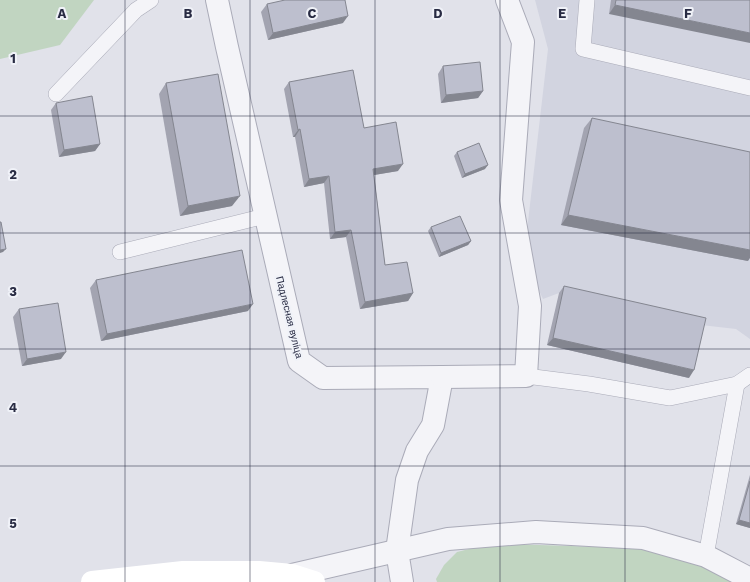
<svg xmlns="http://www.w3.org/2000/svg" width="750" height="582" font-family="'Work Sans',sans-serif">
<rect width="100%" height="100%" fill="#e1e2ea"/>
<path fill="#d2d4e0" d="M535,0H750V339L736,329L701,325L559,293L543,299L533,278L526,239L548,49Z"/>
<g fill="#c1d5c1">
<path d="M0,0H94L60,45L0,59Z"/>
<path d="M508,544L633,548L674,555L745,582H437L436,579L444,565L457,552L473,548Z"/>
</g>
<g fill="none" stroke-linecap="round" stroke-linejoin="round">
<g stroke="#aaabb8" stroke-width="16">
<g id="lane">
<path d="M587,0L583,49L750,88"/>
<path d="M56,94L136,10L151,0"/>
<path d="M120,252L265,216"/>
<path d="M526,376L589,384L670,398L737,384L750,375"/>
<path d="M706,556L737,384"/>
</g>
</g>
<g stroke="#aaabb8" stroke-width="24">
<g id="street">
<path d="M217,0L227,47L299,361L323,378L442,377L433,425L417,451L407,480L397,551L402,582"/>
<path d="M442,377L526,376L530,306L511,200L523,42L507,0"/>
<path d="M292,575L448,539L536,532L643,538L706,556L750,579"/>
</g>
</g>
<use href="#lane" stroke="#f4f4f8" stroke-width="15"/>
<use href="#street" stroke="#f4f4f8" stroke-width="22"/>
<path stroke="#fff" stroke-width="22" d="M92,582L183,572H259L292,575L314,582"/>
</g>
<g fill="#a3a4b1">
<path d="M611,0H750L609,14Z"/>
<path d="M267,4L343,23L268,40L261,12Z"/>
<path d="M443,66L483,91L478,98L441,103L438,74Z"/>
<path d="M289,82L364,128L398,171L374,175L385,265L413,293L408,301L360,309L346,237L330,239L324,183L304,187L295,137H293L284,89Z"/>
<path d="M166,83L232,206L180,216L159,94Z"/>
<path d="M56,103L100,144L95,151L59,157L51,110Z"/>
<path d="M592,118L748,261L561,225L584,128Z"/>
<path d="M457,152L485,169L462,178L454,156Z"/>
<path d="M431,227L471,241L468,245L439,257L428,231Z"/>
<path d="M96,280L248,311L101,341L90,288Z"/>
<path d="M564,286L689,378L547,345L559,293Z"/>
<path d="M19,309L61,359L22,366L13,317Z"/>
<path d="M750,475V528L736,524Z"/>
</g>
<g fill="#848690">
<path d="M615,5L750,33V43L609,14Z"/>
<path d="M348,16L343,23L268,40L273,33Z"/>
<path d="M483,91L478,98L441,103L446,95Z"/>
<path d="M300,129L295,137H293L298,130Z"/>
<path d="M100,144L95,151L59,157L64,150Z"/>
<path d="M403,164L398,171L368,176L373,169Z"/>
<path d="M488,165L485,169L462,178L465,174Z"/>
<path d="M329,176L324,183L304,187L309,179Z"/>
<path d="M240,196L232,206L180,216L188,206Z"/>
<path d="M568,215L750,250V258L748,261L561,225Z"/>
<path d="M351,230L346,237L330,239L335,232Z"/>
<path d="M471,241L468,245L439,257L441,253Z"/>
<path d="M6,249L3,252L0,253V250Z"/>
<path d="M413,293L408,301L360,309L365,302Z"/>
<path d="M253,304L248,311L101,341L107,334Z"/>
<path d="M553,338L694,370L689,378L547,345Z"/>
<path d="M66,352L61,359L22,366L27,359Z"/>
<path d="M739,520L750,523V528L736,524Z"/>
</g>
<g fill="#bdbfce" stroke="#848690">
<path d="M285,0H345L348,16L273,33L267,4Z"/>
<path d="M616,0H750V33L615,5Z"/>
<path d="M480,62L483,91L446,95L443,66Z"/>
<path d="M353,70L364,128L396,122L403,164L373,169L385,265L407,262L413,293L365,302L351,230L335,232L329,176L309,179L300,129L298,130L289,82Z"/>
<path d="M218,74L240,196L188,206L166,83Z"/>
<path d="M92,96L100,144L64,150L56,103Z"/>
<path d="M592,118L750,152V250L568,215Z"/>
<path d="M479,143L488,165L465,174L457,152Z"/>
<path d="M460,216L471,241L441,253L431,227Z"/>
<path d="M0,222H1L6,249L0,250Z"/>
<path d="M242,250L253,304L107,334L96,280Z"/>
<path d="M564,286L706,318L694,370L553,338Z"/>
<path d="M58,303L66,352L27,359L19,309Z"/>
<path d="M750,481V523L739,520Z"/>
</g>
<path fill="none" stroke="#282b43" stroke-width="1" stroke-opacity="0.55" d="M125,0V582M250,0V582M375,0V582M500,0V582M625,0V582M0,116H750M0,233H750M0,349H750M0,466H750"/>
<g text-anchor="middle" stroke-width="4" stroke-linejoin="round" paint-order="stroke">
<g font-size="10" fill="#282b43" stroke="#f0f2f8">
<text transform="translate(290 317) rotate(76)" y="4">Падлесная вуліца</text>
</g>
</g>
<g font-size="13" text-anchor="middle" font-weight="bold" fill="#282b43" stroke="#f0f2f8" stroke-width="4" stroke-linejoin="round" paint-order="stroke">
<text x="62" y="18">A</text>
<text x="188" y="18">B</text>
<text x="312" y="18">C</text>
<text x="438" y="18">D</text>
<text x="562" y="18">E</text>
<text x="688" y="18">F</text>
<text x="13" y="63">1</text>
<text x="13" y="179">2</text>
<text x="13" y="296">3</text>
<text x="13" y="412">4</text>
<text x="13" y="528">5</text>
</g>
</svg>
